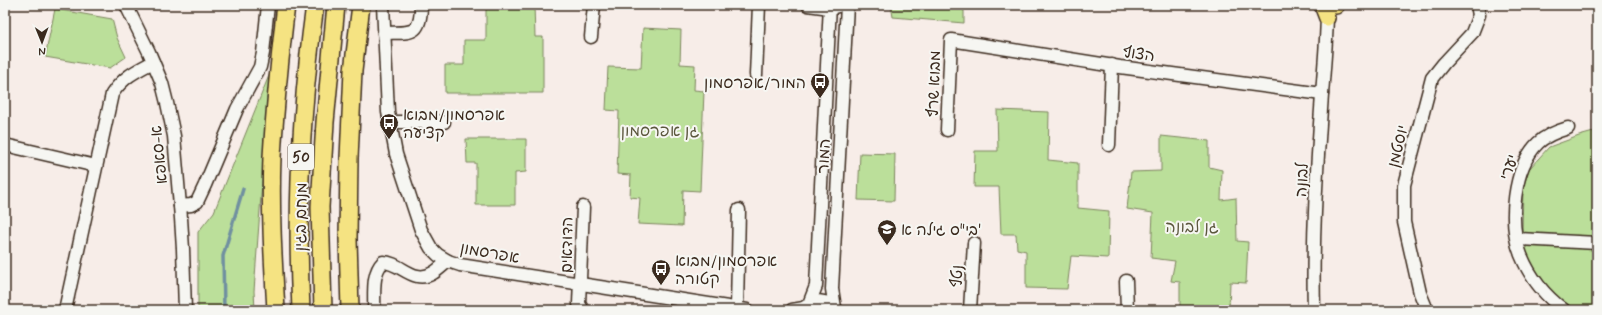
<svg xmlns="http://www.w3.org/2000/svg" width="1602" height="315" font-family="Mynerve,'Playpen Sans Hebrew',sans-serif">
<rect width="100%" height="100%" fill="#f7ede8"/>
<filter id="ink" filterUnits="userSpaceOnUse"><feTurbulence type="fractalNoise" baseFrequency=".025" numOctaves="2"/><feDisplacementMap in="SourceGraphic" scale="8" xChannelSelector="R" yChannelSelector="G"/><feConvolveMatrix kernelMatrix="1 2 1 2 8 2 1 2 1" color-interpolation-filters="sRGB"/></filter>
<g filter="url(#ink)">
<g fill="#bbdf9a" stroke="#7b845c">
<path d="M486,5H534L535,37H543V93H445V65H464V40H486Z"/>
<path d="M891,5H960L964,11V23L893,17Z"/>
<path d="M55,9L112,19L117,38L126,57L110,68L45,57Z"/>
<path d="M643,28L681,30L680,64L695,65L694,90L704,91L700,191L683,190L682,226L638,224L640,198L630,197L631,175L617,174L619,111L606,110L608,67L641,68Z"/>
<path d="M270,73L254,291L255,310H198V232L214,212Z"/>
<path d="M997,110L1049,112L1048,160L1078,163V208L1109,211L1108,258L1071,256L1067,289L1026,288V251L1017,249L1016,234H1001L999,187H974L975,151H998Z"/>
<path d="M1597,131V310H1569L1548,293L1529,262L1522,234L1523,188L1529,169L1549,147L1579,136Z"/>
<path d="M1161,136L1209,141V167L1222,170L1221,200L1236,198L1237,241L1248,242L1246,283L1230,282L1229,310H1180V282L1171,281L1175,261L1151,258L1153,213L1127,209L1131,172L1161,171Z"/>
<path d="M466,139H526V172L515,173V205H476V163H467Z"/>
<path d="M860,153L895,154L894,201L858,200Z"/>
</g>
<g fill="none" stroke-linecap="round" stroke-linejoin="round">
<path stroke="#7090a0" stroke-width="3.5" d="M224,310L223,256L243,189"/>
<g stroke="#3b2a1e" stroke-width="15">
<g id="minor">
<path d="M126,5L149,52L162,83L167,103L174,136L181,218L183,249L185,310"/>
<path d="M383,5L388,112L396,154L421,230L431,248L438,255L448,261L460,265L747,310"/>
<path d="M808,5L830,8L838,6"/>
<path d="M384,33C410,32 421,37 421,5"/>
<path d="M591,37L594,5"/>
<path d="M756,75L759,5"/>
<path d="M390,122H444"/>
<path d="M947,130L951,40L1120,67L1322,94"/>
<path d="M5,145L96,166"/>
<path d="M1109,145L1112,65"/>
<path d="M180,206L191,205L197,202L205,185L237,109L260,67L263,53L268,5"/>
<path d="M583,207L579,304L583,310"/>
<path d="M1517,239L1597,243"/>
<path d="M1126,281L1127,310"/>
<path d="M809,304L816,286L830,5"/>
<path d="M805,307C815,299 828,299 837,310"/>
<path d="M737,308L739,210"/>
<path d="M835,308L832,289L847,5"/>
<path d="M65,310L112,94C123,77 136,71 153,62"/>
<path d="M374,310C375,295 371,274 383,262C401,262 413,285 433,273C438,270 443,265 448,261"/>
<path d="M792,310L804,308"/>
<path d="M970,310L974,243"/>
<path d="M1314,310C1312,238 1317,166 1322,95C1324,66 1327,38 1327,10"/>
<path d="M1427,310L1420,293L1404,222V185L1432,78L1444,63L1472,33L1479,15L1477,5"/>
<path d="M1564,310C1545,296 1530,277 1521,255C1508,223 1513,168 1538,143C1546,135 1558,131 1568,128"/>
</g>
</g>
<g stroke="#3b2a1e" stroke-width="18">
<g id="major">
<path d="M1322,5L1327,18"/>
<path d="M1336,6L1337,5"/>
</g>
</g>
<g stroke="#3b2a1e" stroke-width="20">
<g id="highway">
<path d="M276,310C273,259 270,208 272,157C275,106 280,56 286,5"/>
<path d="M301,310C296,208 301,106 315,5"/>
<path d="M323,310L320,207L325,122L336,5"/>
<path d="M350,310L348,239L349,158L353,71L361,5"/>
</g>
</g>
<use href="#minor" stroke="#f6f6f2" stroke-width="12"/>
<use href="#major" stroke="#f5e382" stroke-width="15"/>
<use href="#highway" stroke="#f5e382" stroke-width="17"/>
</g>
</g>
<defs>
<g id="bus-pin" transform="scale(1)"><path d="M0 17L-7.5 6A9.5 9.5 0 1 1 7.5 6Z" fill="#3b2a1e" stroke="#f6f6f2"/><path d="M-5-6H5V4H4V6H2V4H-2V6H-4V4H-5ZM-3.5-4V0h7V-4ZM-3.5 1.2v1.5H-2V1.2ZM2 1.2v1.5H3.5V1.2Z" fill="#fff"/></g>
<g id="school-pin" transform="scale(1)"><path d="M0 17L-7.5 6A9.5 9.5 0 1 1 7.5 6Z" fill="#3b2a1e" stroke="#f6f6f2"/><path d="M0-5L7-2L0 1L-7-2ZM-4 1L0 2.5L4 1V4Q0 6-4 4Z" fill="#fff"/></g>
</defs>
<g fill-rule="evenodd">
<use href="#bus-pin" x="820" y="82"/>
<use href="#bus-pin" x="389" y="123"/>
<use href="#school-pin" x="887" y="229"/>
<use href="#bus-pin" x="661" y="269"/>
</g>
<g text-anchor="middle" stroke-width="4" stroke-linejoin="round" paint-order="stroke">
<rect fill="#f6f6f2" stroke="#73675e" stroke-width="1" x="288" y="144" width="26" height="26" rx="3"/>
<g font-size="15" font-weight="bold" fill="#3b2a1e">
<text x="301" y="162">50</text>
</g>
<g font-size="16" fill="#3b2a1e" stroke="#f6f6f2">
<text transform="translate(1139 53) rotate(8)" y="6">הצוף</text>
<text transform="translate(933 84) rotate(-88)" y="6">מבוא שרף</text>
<text transform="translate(1397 146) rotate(-76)" y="6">יוסטמן</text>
<text transform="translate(158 155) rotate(-96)" y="6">א-סאפא</text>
<text transform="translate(823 156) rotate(-87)" y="6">המור</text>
<text transform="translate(1508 167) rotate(-70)" y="6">יערי</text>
<text transform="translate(1301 180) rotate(-87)" y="6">לבונה</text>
<text transform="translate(300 217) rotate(-89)" y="6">מנחם בגין</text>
<text transform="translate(566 245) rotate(-89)" y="6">הדודאים</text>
<text transform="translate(490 252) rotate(10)" y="6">אפרסמון</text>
<text transform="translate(956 276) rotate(-87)" y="6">נטף</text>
</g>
<g font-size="16" fill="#3b2a1e" stroke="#f6f6f2" text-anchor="start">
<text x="806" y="88" text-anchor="end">המור/אפרסמון</text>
<text x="403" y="120">אפרסמון/מבוא<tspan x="403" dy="18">קציעה</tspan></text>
<text x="901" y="235">בי"ס גילה א'</text>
<text x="675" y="266">אפרסמון/מבוא<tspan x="675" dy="18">קטורה</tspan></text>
</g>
<g font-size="16" fill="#5b573d" stroke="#f6f6f2">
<text x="660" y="136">גן אפרסמון</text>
<text x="1192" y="232">גן לבונה</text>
</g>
</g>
<rect width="1602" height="315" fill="none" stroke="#f6f6f2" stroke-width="20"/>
<rect x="10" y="10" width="1582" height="295" fill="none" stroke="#3b2a1e" stroke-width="1.5" filter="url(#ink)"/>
<g transform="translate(42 42) rotate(179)" stroke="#f6f6f2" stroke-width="3" paint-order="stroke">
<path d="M0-3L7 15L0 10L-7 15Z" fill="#3b2a1e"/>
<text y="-6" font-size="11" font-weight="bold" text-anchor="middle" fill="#3b2a1e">N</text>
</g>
</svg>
